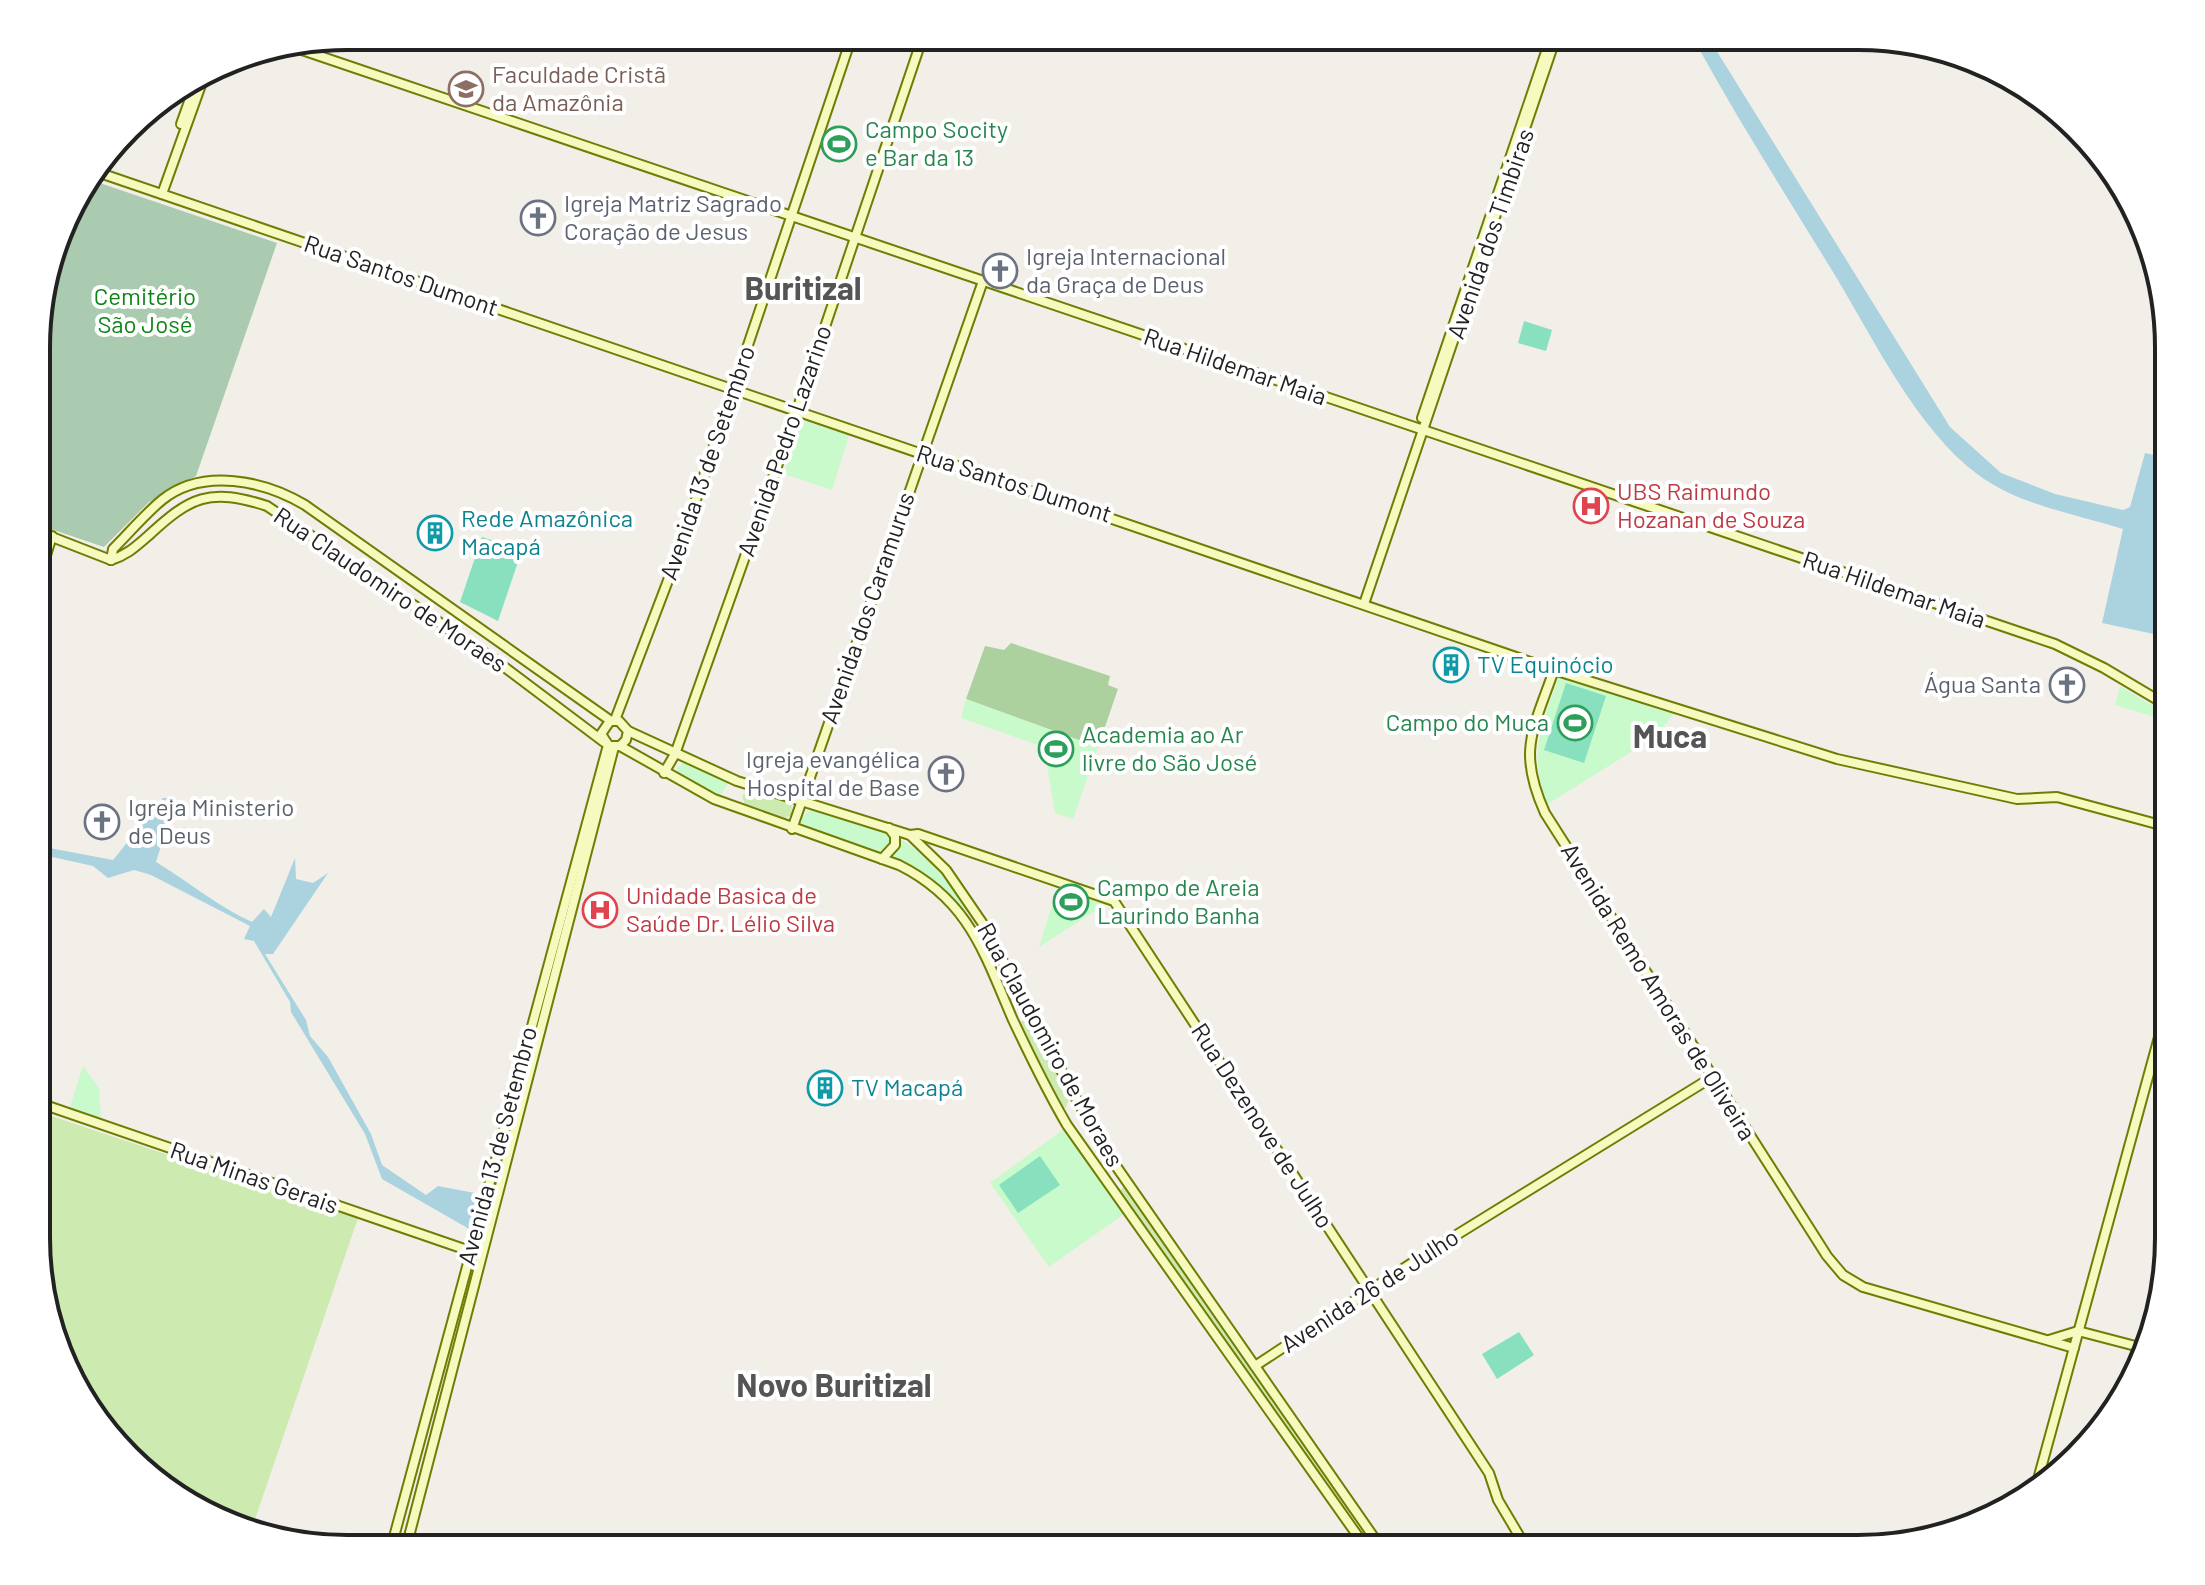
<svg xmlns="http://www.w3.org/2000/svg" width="2205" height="1585" font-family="Barlow,sans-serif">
<rect width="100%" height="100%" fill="#f2efe9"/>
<g fill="#cdebb0">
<path d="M751,788L787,800L792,805L791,815L782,820L746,807L742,796Z"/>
<path d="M1026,1019L1069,1097L1066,1108L1060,1107L1019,1023Z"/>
<path d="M39,1112L358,1218L251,1531L228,1525L157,1484L77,1393L39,1278Z"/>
<path d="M1125,1186L1351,1510L1349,1514H1345L1119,1191Z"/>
</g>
<path fill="#add19e" d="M1011,643L1110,676L1108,685L1118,689L1098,747L966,699L985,646L1004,650Z"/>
<path fill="#aacbaf" d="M91,180L277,243L196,476L149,502L104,547L39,525V307L68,209Z"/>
<g fill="#c8facc">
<path d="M801,420L849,435L832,490L784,474Z"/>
<path d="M1559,676L1675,712L1655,737L1546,805C1529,750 1541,728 1559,676Z"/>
<path d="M2120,686L2168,715V721L2115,705Z"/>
<path d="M966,699L1098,747L1073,819L1055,813L1044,747L961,718Z"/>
<path d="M683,763L729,782L719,797L679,775L677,768Z"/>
<path d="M813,808C898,834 921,837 971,915C912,861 885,855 810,834L803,828L801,818Z"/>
<path d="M1058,886L1109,902L1039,947Z"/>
<path d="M83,1066L99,1088L101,1120L69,1110Z"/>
<path d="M1064,1129L1124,1214L1049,1267L990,1183Z"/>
</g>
<g fill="#88e0be">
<path d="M1524,321L1552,330L1546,351L1518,343Z"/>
<path d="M482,537L522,550L498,621L460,602Z"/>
<path d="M1566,683L1606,696L1584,763L1544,750Z"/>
<path d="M1040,1156L1060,1185L1018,1213L999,1185Z"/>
<path d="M1519,1332L1534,1355L1497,1379L1482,1354Z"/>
</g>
<g fill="#aad3df">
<path d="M1699,37H1708L1950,427L2001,473L2055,494L2123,510L2130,507L2145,453L2168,458V637L2102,623L2123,529C2073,513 2020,506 1977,474C1917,429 1874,340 1836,277C1789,200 1741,125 1698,47Z"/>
<path d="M163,798H176L156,862C189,882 217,906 252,922L264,909L271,917L295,858L296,879L313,883L328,873L273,954H265L306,1020L310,1036L328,1057L371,1134L382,1165L426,1195L438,1186L480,1194L471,1230L382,1179L365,1134L291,1012L290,1002L254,941L244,939L250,926L151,875L134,870L108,878L93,866L39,854V846L113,860Z"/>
</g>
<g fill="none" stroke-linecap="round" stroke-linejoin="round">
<g stroke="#707d05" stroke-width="12">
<g id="secondary">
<path d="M293,47L2055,644L2104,668L2168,706"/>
<path d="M181,124L197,79"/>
<path d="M97,172L1554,670L1837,759L2017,799L2057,797L2168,827"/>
<path d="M162,194L205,74"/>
<path d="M1422,418L1551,37"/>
<path d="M39,532L111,560"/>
<path d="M111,560L113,549C129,533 145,514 162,500C203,467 265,481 305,505L611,721"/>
<path d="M111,560C127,555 135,547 148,536C190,497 209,487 267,506L495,660L604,742"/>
<path d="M39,578L52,536"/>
<path d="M1364,604L1556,37"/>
<path d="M1554,670C1533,730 1517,751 1545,813L1827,1256L1843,1275L1863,1287L2074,1348"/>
<path d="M615,720L675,562L852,36"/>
<path d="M628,731L737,781L910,835L946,870L983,924L1100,1143L1382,1549"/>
<path d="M620,746L626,740L628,731L619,721H610L601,734L609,746H620L714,799L899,865C969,900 984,953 1013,1020C1030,1056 1047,1091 1067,1125L1367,1549"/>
<path d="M664,773L675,754L797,410L923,36"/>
<path d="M792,829L983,281"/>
<path d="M910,835L918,834L1114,901L1489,1473L1498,1500L1527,1549"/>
<path d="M882,859L895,845V836L889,828"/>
<path d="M39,1103L470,1251"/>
<path d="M2078,1331L2147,1349"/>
<path d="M2049,1340L2078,1331"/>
<path d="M1255,1366L1424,1255L1714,1076"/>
<path d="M2037,1483L2168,1004"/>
<path d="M391,1548L608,745"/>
<path d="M406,1548L614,747"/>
</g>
</g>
<use href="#secondary" stroke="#f7fabf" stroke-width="8"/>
</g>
<defs>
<g id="university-ring" transform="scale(1.8)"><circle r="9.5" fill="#fff" stroke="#8d6e63" stroke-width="1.5"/><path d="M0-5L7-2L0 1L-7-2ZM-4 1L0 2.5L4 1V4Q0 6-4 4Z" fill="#8d6e63"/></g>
<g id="stadium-ring" transform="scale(1.8)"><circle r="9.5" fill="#fff" stroke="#2e9e5b" stroke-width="1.5"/><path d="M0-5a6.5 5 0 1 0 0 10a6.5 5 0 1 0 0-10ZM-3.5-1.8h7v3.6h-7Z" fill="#2e9e5b"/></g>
<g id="church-ring" transform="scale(1.8)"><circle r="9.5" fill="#fff" stroke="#6b7280" stroke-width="1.5"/><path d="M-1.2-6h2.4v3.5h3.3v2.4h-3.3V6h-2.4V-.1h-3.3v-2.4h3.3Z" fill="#6b7280"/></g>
<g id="hospital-ring" transform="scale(1.8)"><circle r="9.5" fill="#fff" stroke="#e0444e" stroke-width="1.5"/><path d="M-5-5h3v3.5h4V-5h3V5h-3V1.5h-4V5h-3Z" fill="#e0444e"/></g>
<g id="building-ring" transform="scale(1.8)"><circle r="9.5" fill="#fff" stroke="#0f9aa8" stroke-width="1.5"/><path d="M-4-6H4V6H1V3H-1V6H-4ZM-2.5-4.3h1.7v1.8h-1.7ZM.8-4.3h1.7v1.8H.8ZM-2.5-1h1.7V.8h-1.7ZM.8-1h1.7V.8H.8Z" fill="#0f9aa8"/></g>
</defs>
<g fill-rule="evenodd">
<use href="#university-ring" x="466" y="89"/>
<use href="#stadium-ring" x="839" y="144"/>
<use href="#church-ring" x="538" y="218"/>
<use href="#church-ring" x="1000" y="271"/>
<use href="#hospital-ring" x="1591" y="506"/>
<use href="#building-ring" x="435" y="533"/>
<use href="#building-ring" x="1451" y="665"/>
<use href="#church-ring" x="2067" y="685"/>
<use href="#stadium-ring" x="1575" y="723"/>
<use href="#stadium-ring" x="1056" y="749"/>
<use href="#church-ring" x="946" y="774"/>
<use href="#church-ring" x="102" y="822"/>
<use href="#stadium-ring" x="1071" y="902"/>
<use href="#hospital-ring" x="600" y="910"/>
<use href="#building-ring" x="825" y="1088"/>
</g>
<g text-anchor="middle" stroke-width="8" stroke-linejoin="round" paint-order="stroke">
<g font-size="24" fill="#785e54" stroke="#fff" text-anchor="start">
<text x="492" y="83">Faculdade Cristã<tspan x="492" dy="28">da Amazônia</tspan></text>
</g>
<g font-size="24" fill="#27864d" stroke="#fff" text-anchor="start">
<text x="865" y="138">Campo Socity<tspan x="865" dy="28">e Bar da 13</tspan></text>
<text x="1549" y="731" text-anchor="end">Campo do Muca</text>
<text x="1082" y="743">Academia ao Ar<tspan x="1082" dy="28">livre do São José</tspan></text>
<text x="1097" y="896">Campo de Areia<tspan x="1097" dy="28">Laurindo Banha</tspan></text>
</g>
<g font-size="24" fill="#5b616d" stroke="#fff" text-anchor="start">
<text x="564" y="212">Igreja Matriz Sagrado<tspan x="564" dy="28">Coração de Jesus</tspan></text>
<text x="1026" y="265">Igreja Internacional<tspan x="1026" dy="28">da Graça de Deus</tspan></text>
<text x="2041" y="693" text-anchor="end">Água Santa</text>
<text x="920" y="768" text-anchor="end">Igreja evangélica<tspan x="920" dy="28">Hospital de Base</tspan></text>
<text x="128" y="816">Igreja Ministerio<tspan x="128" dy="28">de Deus</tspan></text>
</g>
<g font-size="24" fill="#222" stroke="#fff">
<text transform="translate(1491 234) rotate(-71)" y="8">Avenida dos Timbiras</text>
<text transform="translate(401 276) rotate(19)" y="8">Rua Santos Dumont</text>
<text transform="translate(1235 367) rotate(19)" y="8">Rua Hildemar Maia</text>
<text transform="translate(785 441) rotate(-71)" y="8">Avenida Pedro Lazarino</text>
<text transform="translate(708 463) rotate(-71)" y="8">Avenida 13 de Setembro</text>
<text transform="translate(1014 484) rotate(18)" y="8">Rua Santos Dumont</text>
<text transform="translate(390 590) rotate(34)" y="8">Rua Claudomiro de Moraes</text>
<text transform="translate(1894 590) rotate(19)" y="8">Rua Hildemar Maia</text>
<text transform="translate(868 608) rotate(-71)" y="8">Avenida dos Caramurus</text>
<text transform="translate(1658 992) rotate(58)" y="8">Avenida Remo Amoras de Oliveira</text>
<text transform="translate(1050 1045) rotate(61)" y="8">Rua Claudomiro de Moraes</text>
<text transform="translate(1262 1126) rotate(57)" y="8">Rua Dezenove de Julho</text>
<text transform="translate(498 1146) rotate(-75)" y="8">Avenida 13 de Setembro</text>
<text transform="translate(254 1178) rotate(19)" y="8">Rua Minas Gerais</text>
<text transform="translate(1370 1291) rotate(-33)" y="8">Avenida 26 de Julho</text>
</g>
<g font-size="24" fill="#0c8416" stroke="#fff">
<text x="145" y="305">Cemitério<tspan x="145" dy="28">São José</tspan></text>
</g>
<g font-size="24" fill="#be3a42" stroke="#fff" text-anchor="start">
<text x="1617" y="500">UBS Raimundo<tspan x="1617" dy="28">Hozanan de Souza</tspan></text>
<text x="626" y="904">Unidade Basica de<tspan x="626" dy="28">Saúde Dr. Lélio Silva</tspan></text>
</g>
<g font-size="24" fill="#0d838f" stroke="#fff" text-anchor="start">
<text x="461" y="527">Rede Amazônica<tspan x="461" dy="28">Macapá</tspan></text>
<text x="1477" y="673">TV Equinócio</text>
<text x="851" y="1096">TV Macapá</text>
</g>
<g font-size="32" font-weight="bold" fill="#555" stroke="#fff">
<text x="803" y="300">Buritizal</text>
<text x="1670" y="748">Muca</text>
<text x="834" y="1397">Novo Buritizal</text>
</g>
</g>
<path d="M0 0H2205V1585H0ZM347 50H1858A297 297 0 0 1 2155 347V1238A297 297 0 0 1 1858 1535H347A297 297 0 0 1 50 1238V347A297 297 0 0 1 347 50Z" fill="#fff" fill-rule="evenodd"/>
<path fill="none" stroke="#222" stroke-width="4" d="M347 50H1858A297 297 0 0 1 2155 347V1238A297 297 0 0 1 1858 1535H347A297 297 0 0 1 50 1238V347A297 297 0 0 1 347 50Z"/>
</svg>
